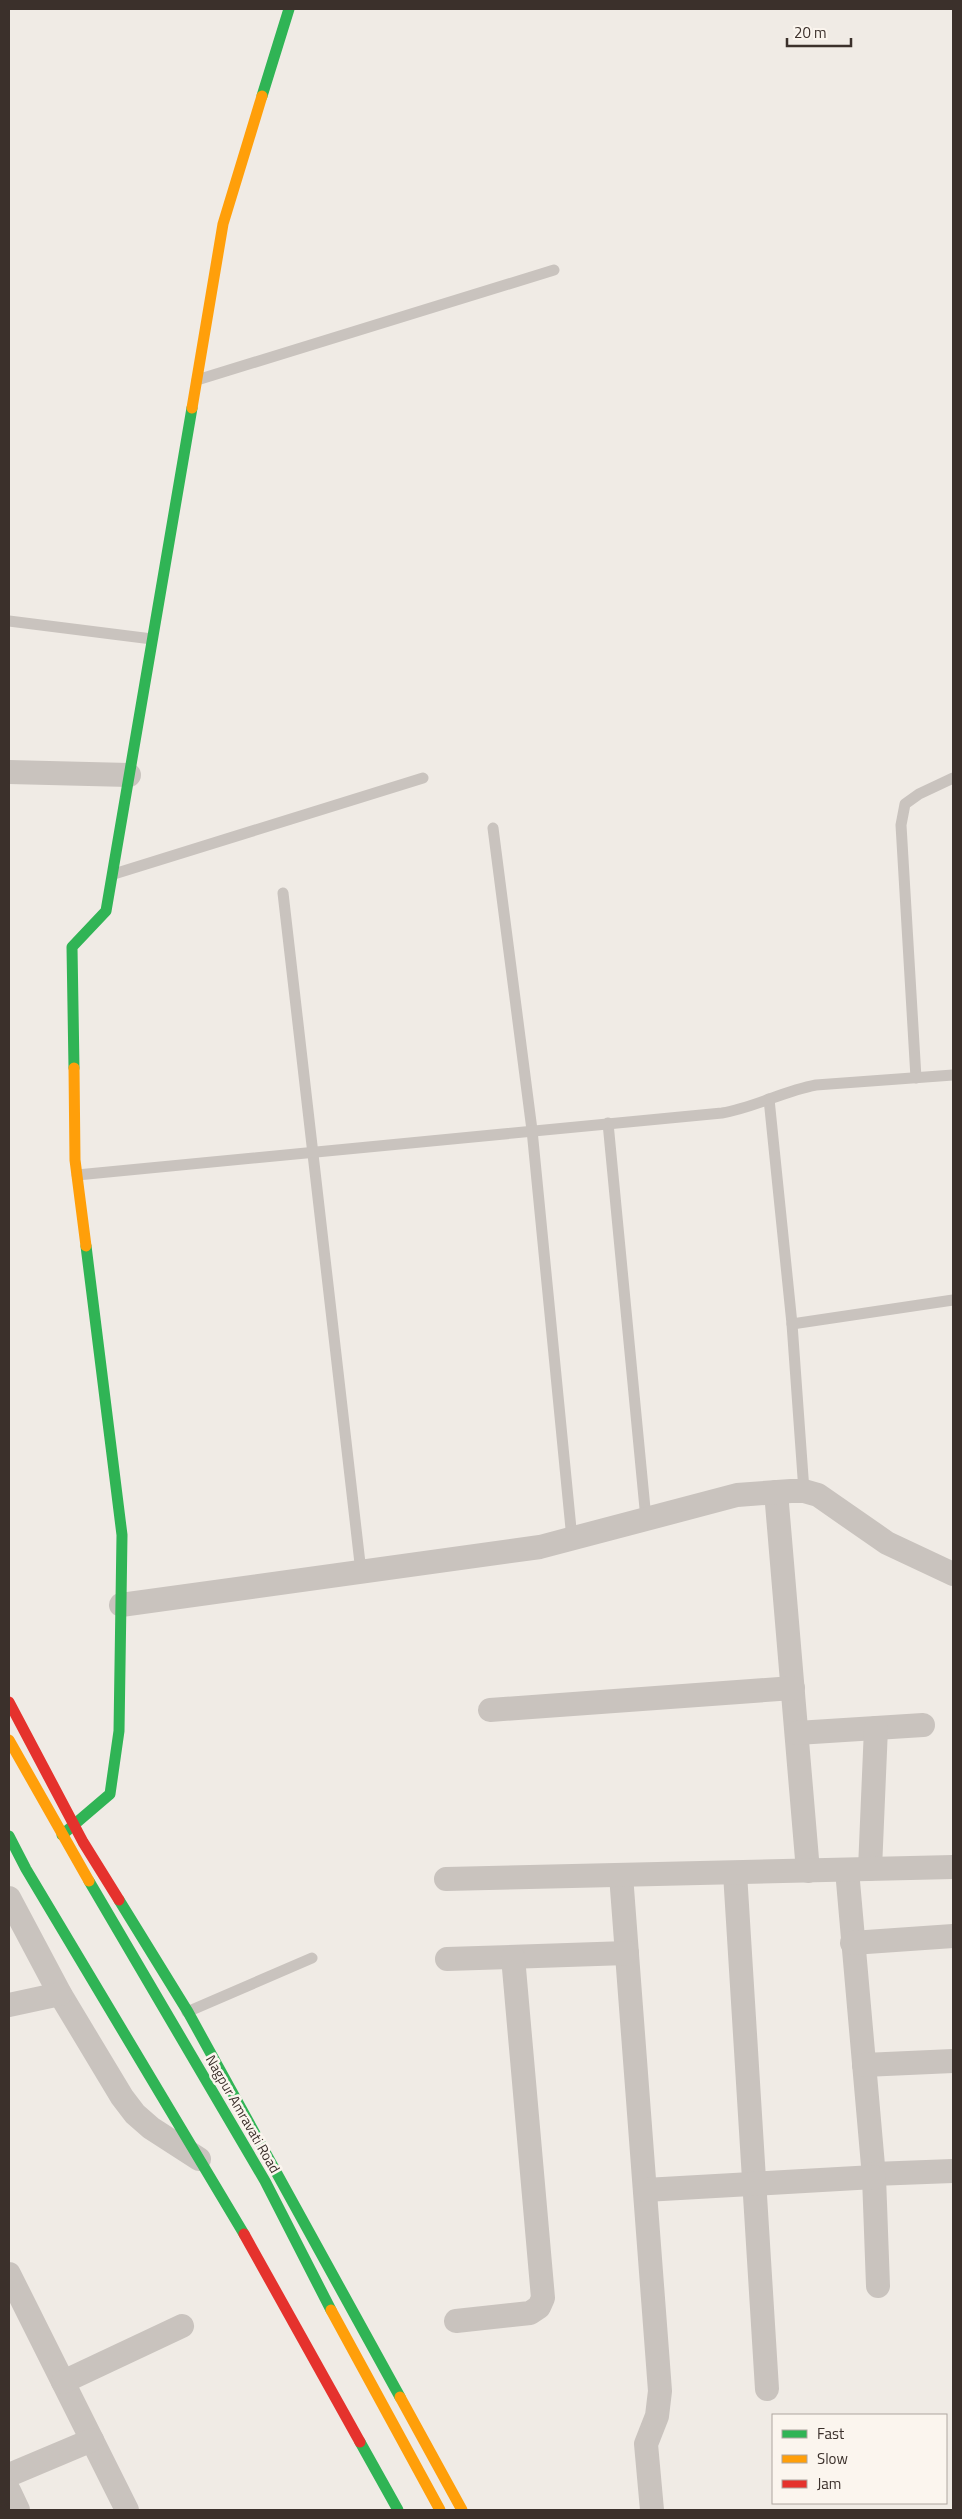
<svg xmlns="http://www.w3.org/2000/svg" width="962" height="2519" font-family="'Titillium Web',sans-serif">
<rect width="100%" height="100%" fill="#f0ebe5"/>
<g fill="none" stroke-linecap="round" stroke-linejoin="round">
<g stroke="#c9c3be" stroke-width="11">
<path d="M197,380L554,270"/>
<path d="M9,621L152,639"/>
<path d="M493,828L532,1130L572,1539"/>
<path d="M114,874L423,778"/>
<path d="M283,893L361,1572"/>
<path d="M916,1078L901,825L905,804L919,794L953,778"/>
<path d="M769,1099L792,1324L804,1491"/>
<path d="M608,1123L646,1519"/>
<path d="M77,1175L722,1113C754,1108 783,1091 816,1085L953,1075"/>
<path d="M792,1324L953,1300"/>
<path d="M187,2012L312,1958"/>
</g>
<g stroke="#c9c3be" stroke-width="24">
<path d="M9,772L129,775"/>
<path d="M776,1492L808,1871"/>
<path d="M121,1605L540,1547L737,1495L791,1491H804L818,1495L887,1543L953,1574"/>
<path d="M490,1710L793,1688"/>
<path d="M797,1733L923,1725"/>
<path d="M870,1869L876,1728"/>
<path d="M847,1870L874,2177L878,2286"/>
<path d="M735,1873L767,2389"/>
<path d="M621,1875L660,2391L657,2416L646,2444L652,2510"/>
<path d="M446,1879L953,1867"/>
<path d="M9,1898L60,1994L122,2097L135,2114L151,2128L199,2159"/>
<path d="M852,1943L953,1936"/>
<path d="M447,1959L627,1953"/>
<path d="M9,2005L60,1994"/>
<path d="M864,2065L953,2061"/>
<path d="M873,2174L953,2171"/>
<path d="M645,2190L874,2177"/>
<path d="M9,2274L127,2510"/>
<path d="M456,2321L530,2313L539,2307L543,2298L513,1957"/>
<path d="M63,2382L182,2326"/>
<path d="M9,2475L92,2440"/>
<path d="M9,2491L18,2510"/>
</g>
<g stroke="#30b455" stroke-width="11">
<path d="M262,96L289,9"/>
<path d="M74,1068L72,947L106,911L192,408"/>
<path d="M62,1835L110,1794L119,1731L122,1535L86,1246"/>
<path d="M9,1836L26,1869L244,2234"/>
<path d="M89,1881L265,2181L331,2310"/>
<path d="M119,1900L188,2012L400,2397"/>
<path d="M360,2442L398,2510"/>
</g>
<g stroke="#ff9f0a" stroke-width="11">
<path d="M192,408L223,224L262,96"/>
<path d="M74,1068L75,1160L86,1246"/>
<path d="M9,1740L89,1881"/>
<path d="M331,2310L440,2510"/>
<path d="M400,2397L462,2510"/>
</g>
<g stroke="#e5322d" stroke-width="11">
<path d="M9,1702L83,1842L119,1900"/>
<path d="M244,2234L360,2442"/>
</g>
</g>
<g text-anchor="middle" stroke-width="5" stroke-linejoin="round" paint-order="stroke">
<g font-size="14" fill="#3b302b" stroke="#fbf5ee">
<text transform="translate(243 2114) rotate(60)" y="5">Nagpur Amravati Road</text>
</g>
</g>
<rect width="962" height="2519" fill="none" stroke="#3b302b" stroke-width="20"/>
<rect x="772" y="2414" width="175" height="90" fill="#fbf5ee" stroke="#aea6a0"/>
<rect x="782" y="2430" width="25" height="8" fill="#30b455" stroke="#aea6a0"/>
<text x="817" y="2439" font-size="15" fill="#3b302b">Fast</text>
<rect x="782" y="2455" width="25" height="8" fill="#ff9f0a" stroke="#aea6a0"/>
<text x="817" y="2464" font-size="15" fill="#3b302b">Slow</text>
<rect x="782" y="2480" width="25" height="8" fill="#e5322d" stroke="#aea6a0"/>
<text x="817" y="2489" font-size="15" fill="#3b302b">Jam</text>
<path d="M787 38v8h64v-8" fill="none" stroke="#3b302b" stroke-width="2.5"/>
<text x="794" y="38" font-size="15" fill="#3b302b" stroke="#fbf5ee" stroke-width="4" paint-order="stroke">20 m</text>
</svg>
